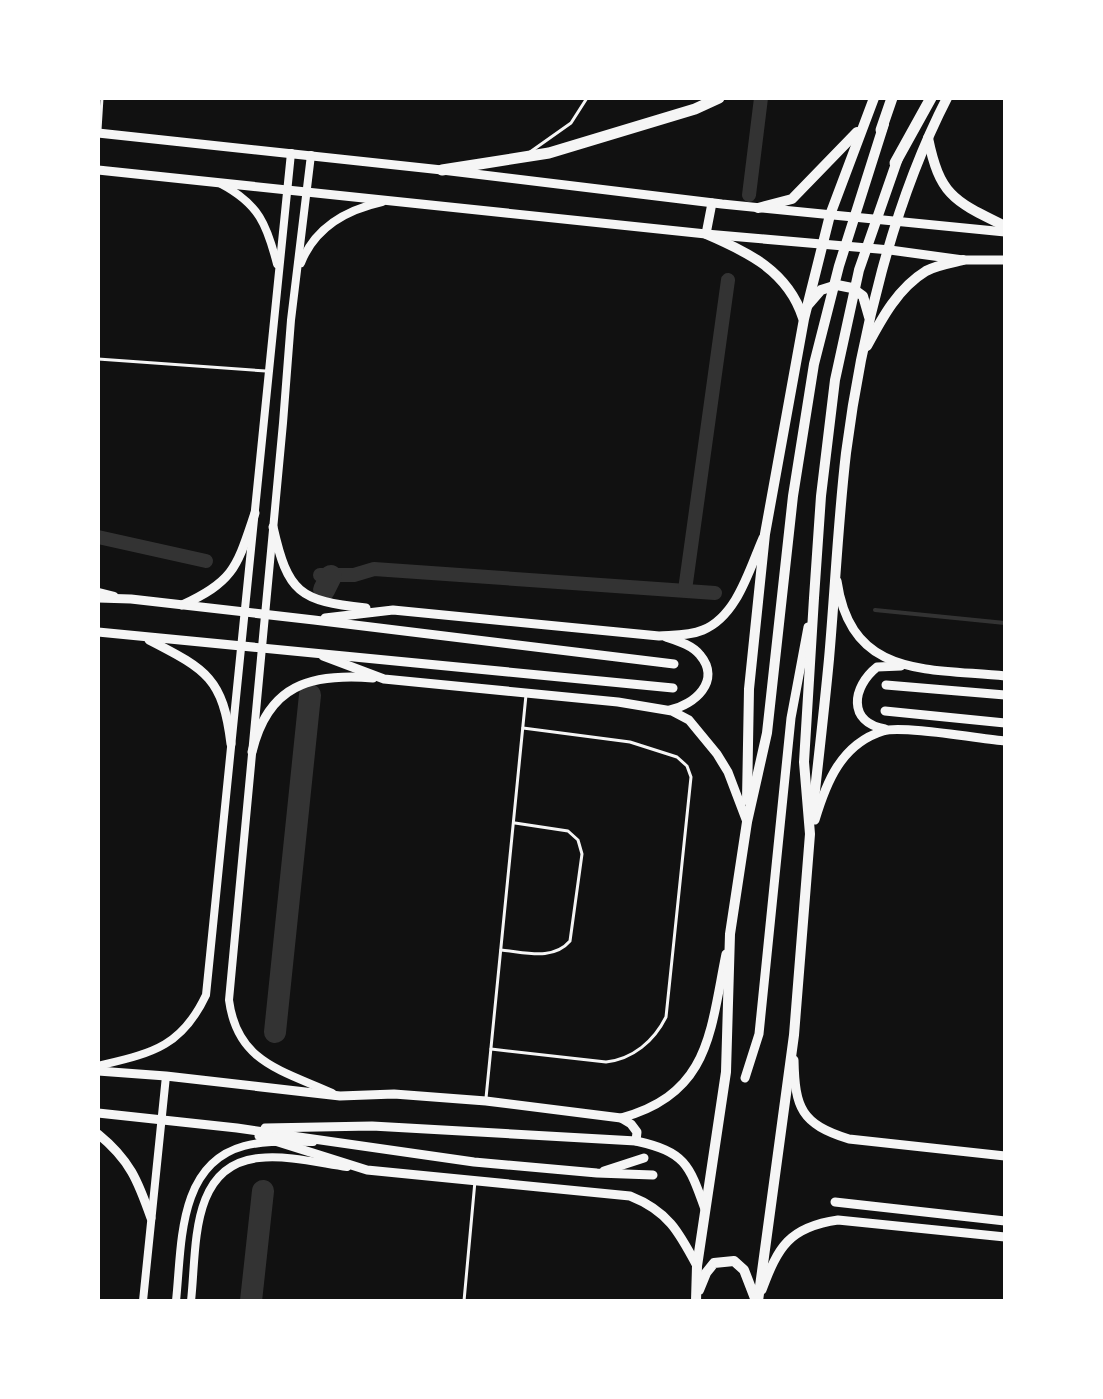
<svg xmlns="http://www.w3.org/2000/svg" width="1103" height="1399" font-family="'Open Sans',sans-serif">
<rect width="100%" height="100%" fill="#111"/>
<g fill="none" stroke-linecap="round" stroke-linejoin="round">
<path stroke="#333" stroke-width="4" d="M875,610L1005,623"/>
<g stroke="#333" stroke-width="14">
<path d="M749,195L761,98"/>
<path d="M98,537L206,561"/>
<path d="M320,575H354L374,569L715,593"/>
<path d="M685,590L728,280"/>
</g>
<g stroke="#333" stroke-width="22">
<path d="M324,590L331,576"/>
<path d="M275,1032L310,695"/>
<path d="M251,1301L263,1191"/>
</g>
<g stroke="#f5f5f5" stroke-width="3">
<path d="M100,130L102,98"/>
<path d="M530,152L571,123L587,98"/>
<path d="M98,359L266,371"/>
<path d="M501,950C525,952 553,961 570,941L582,854L578,840L568,831L515,823"/>
<path d="M491,1049L606,1062C633,1059 654,1041 666,1017L691,777L687,766L677,757L630,742L523,728"/>
<path d="M486,1098L526,695"/>
<path d="M464,1301L475,1181"/>
</g>
<g stroke="#f5f5f5" stroke-width="8">
<path d="M311,155L291,320L283,423L229,1000C237,1062 281,1070 332,1093"/>
<path d="M221,184C259,204 267,225 277,264"/>
<path d="M301,263C315,227 346,210 382,202"/>
<path d="M98,592L114,596"/>
<path d="M98,1066C151,1053 181,1048 206,995L291,153"/>
<path d="M143,1301L166,1076"/>
<path d="M176,1301C182,1246 177,1164 244,1146C266,1140 290,1142 313,1142"/>
<path d="M191,1301C197,1249 189,1165 259,1158C288,1155 319,1163 347,1167"/>
</g>
<g stroke="#f5f5f5" stroke-width="9">
<path d="M98,133L442,170L722,204L1005,232"/>
<path d="M98,170L706,234L890,250L963,260H1005"/>
<path d="M706,234L712,203"/>
<path d="M273,527C288,593 299,601 366,608"/>
<path d="M837,581C851,679 928,668 1005,676"/>
<path d="M98,598L131,599L314,620L674,664"/>
<path d="M182,605C235,581 237,566 255,513"/>
<path d="M325,618L393,610L659,636C673,635 689,636 703,630C737,616 749,570 763,538"/>
<path d="M98,632L673,688"/>
<path d="M666,637C678,641 692,645 700,655C722,681 694,705 670,710"/>
<path d="M149,640C205,669 223,677 231,744"/>
<path d="M323,656L384,679L618,702L672,711L689,720L717,754L728,772L747,822"/>
<path d="M886,685L1005,695"/>
<path d="M885,711L1005,723"/>
<path d="M885,729C847,722 852,687 877,667L901,666"/>
<path d="M252,752C268,685 310,673 373,678"/>
<path d="M815,820C826,783 841,744 883,731C901,725 981,739 1005,741"/>
<path d="M794,1060C795,1108 801,1124 849,1139L1005,1156"/>
<path d="M98,1071L166,1076L340,1096L394,1094L486,1101L621,1118C710,1094 710,1032 726,954"/>
<path d="M745,1078L759,1034L791,718L808,627"/>
<path d="M98,1113L237,1128L474,1162L597,1173L653,1175"/>
<path d="M621,1118L631,1124L637,1132L636,1141"/>
<path d="M265,1128L372,1126L636,1141C685,1152 689,1164 705,1209"/>
<path d="M98,1134C130,1160 138,1181 151,1218"/>
<path d="M259,1136L367,1170L630,1196C668,1211 679,1232 697,1266"/>
<path d="M604,1171L644,1158"/>
<path d="M835,1202L1005,1221"/>
<path d="M762,1290C778,1247 789,1227 838,1220L1005,1237"/>
</g>
<g stroke="#f5f5f5" stroke-width="10">
<path d="M928,138C940,196 954,201 1005,226"/>
<path d="M758,208L792,199L857,132"/>
<path d="M706,234C748,252 788,271 803,318"/>
<path d="M808,305L821,290L837,285L852,288L863,296L869,317"/>
<path d="M867,346C882,318 898,288 926,271C937,265 952,263 963,260"/>
<path d="M747,800L749,689L765,534L804,319L830,215L874,98"/>
<path d="M812,817C818,764 824,712 829,659C835,591 838,522 846,453C861,336 893,203 947,98"/>
<path d="M699,1290L706,1273L714,1263L734,1261L744,1270L756,1301"/>
<path d="M696,1301L697,1266L726,1072L730,934L747,822L767,733L793,496L814,364L839,266L884,124"/>
<path d="M758,1301L794,1035L810,834L804,762L814,598L821,496L835,380L859,270L898,158"/>
</g>
<g stroke="#f5f5f5" stroke-width="11">
<path d="M881,130L892,98"/>
<path d="M895,163L931,98"/>
<path d="M442,170L549,153L695,109L719,98"/>
</g>
</g>
<rect width="1103" height="1399" fill="none" stroke="#ffffff" stroke-width="200"/>
</svg>
